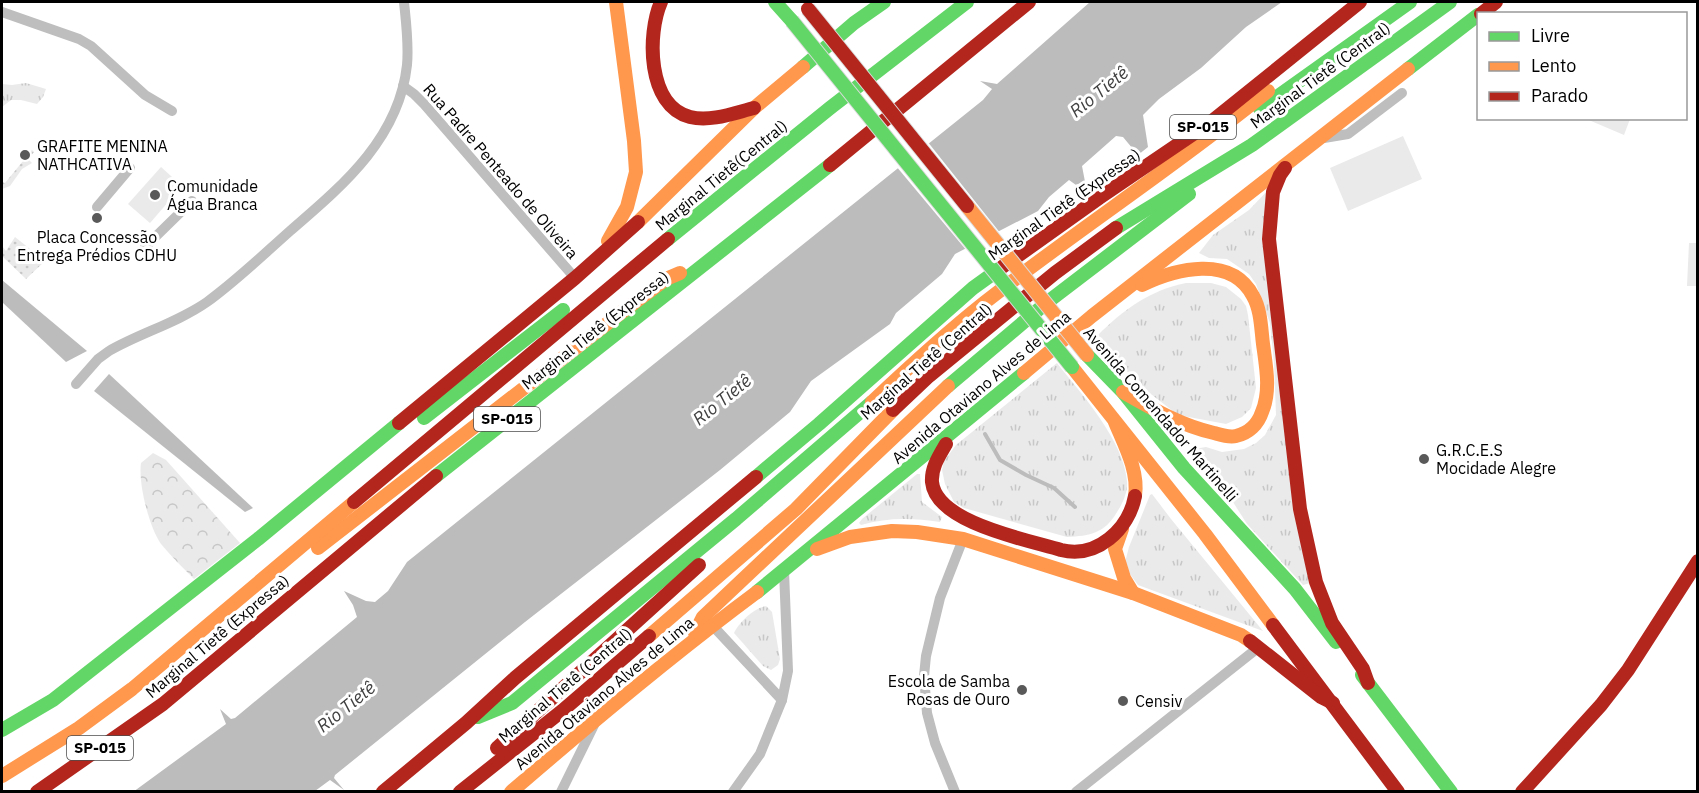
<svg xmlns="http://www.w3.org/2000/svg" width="1699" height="793" font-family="'IBM Plex Sans',sans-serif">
<defs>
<pattern id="grass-dots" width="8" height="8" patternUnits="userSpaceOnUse" patternTransform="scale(1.5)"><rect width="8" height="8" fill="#eaeaea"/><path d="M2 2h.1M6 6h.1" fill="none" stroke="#c7c7c7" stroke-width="1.8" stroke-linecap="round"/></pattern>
<pattern id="forest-crowns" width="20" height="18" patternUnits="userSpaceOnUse" patternTransform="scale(1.5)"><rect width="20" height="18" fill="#eaeaea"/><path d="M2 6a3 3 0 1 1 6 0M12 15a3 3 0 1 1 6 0" fill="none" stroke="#c7c7c7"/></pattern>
<pattern id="park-tufts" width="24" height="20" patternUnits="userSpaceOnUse" patternTransform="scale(1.5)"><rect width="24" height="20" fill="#eaeaea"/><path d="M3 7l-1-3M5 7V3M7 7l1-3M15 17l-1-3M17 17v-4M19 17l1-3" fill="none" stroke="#c7c7c7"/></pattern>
</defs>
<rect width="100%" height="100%" fill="#fff"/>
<g fill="url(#grass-dots)">
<path d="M32,150L34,152L28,159L32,163L22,169L10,186L2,189V182L5,183Z"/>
<path d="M15,237L45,261L26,279L2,256V246L6,251Z"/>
</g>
<path fill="url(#forest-crowns)" d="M153,453L166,460L240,543L194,579C183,568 171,556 161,544C149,527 138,483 141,463Z"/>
<g fill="url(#park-tufts)">
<path d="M26,83L46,89L43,97L37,104L21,100H11L2,107V84L12,85Z"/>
<path d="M1270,188L1310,583L1303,585L1247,524L1210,466L1196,454L1194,449L1206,447L1222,452L1244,449L1256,443L1265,435L1276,415L1274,363L1270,323L1256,284L1249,274L1227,259L1209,258L1199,253L1213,235L1249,210Z"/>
<path d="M1186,283H1211L1226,287L1241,299L1246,306L1248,315L1256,388L1251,408L1242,417L1226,424L1178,415L1138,384L1097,338L1098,335C1123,310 1150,290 1186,283Z"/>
<path d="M1057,363C1082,395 1123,439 1127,481C1128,492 1123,503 1117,512C1105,533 1090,536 1067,537L964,508L954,502L945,484L942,470L944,461L956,445Z"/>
<path d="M917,474H920L922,502L942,517L940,522C913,518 888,517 861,525L859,523L862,519Z"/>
<path d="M1152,494L1171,519L1263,631L1138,585L1124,566L1129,547L1150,495Z"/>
<path d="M766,606L772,612L780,659L778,665L771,670L763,666L734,633C739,622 754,608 766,606Z"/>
</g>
<g fill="#eaeaea">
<path d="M1584,118H1630V119L1624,135Z"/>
<path d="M1403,136L1422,179L1348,211L1330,168Z"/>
<path d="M161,167L182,186L150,223L128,204Z"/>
<path d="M1689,243H1697V286H1687Z"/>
</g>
<g fill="#bcbcbc">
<path d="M1090,2H1282L1246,27L1201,68L1159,99L1143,115L1148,147L1138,155L1123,137L1116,136L1082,166L1086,187L1083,190L1069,180L1049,197L1038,211L955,254L942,274L896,313L890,324L811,381L790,412L720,470L525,622L335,775L334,778L344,790L330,780L315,791L133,792L226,724L220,709L231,719L235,718L357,617L353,605L344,591L366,601L375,602L388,591L407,562L983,100L992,89L980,81L997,84Z"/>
<path d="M2,280L87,351L66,362L2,302Z"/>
<path d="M109,374L253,508L245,512L94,391Z"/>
</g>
<path fill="#fff" d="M927,141L1001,234L967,251L896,166Z"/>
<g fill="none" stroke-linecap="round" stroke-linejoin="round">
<path stroke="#bcbcbc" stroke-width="4" d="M985,434L1000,460L1026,475L1054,488L1075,507"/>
<g stroke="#bebebe" stroke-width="10">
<path d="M2,12L79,39L91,46L145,95L172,111"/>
<path d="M403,86L414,94L424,104L575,278"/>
<path d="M1324,138L1348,134L1402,93"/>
<path d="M97,207L130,168"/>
<path d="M145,247L192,201"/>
<path d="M76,384L98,359L109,351C140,333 177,323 207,302C236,281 263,255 290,231C342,186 399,139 407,65C409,44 406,22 404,2"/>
<path d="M712,625L782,700"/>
<path d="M561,792L594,725"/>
<path d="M733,792L760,754L782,700L788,671L784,571"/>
<path d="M955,792L935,743L927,713L924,676L926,656L940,598L963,539"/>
<path d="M1076,792L1259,647"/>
</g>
<g stroke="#63d668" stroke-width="14">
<path d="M775,2L792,21"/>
<path d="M803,67L854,23L884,2"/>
<path d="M1408,69L1478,15"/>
<path d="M1260,109L1410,2"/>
<path d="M1116,228L1252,145L1450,2"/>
<path d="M668,239L830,108L967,2"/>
<path d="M1087,355L1123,392L1184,468L1295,589L1336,642"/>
<path d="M948,386L1045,304L1189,194"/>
<path d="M424,418L563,310"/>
<path d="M436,476L830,165"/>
<path d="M756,477L819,424L973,288L998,270"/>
<path d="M757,592L1024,373"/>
<path d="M1362,675L1451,792"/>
<path d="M478,717L512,703L736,519L872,402"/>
<path d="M2,730L53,700L258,539L399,423"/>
</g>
<g stroke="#ff974d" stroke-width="14">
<path d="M638,222L754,108L803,67"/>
<path d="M608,241L627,207L636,172L634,141L616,2"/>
<path d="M1072,367L1205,534L1273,625"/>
<path d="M1024,373L1092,316L1408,69"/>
<path d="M1123,392C1153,409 1180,425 1214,433C1221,435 1229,438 1236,436C1249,433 1258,424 1262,412C1271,391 1266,366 1263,344C1261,328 1261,310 1253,296C1231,254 1175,269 1142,285"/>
<path d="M872,402C908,368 945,334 984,303C1077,230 1176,166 1268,91"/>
<path d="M1115,422C1124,444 1139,471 1135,496"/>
<path d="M1122,529L1115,549L1124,578L1133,593"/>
<path d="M318,548L622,312L666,279L680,273"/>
<path d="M817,549L850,537L892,531L917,532L963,539L1133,593L1241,635L1250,641"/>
<path d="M695,633L703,617L948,386"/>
<path d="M649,636L796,509L893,410"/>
<path d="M2,776L79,728L132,689L354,502"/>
<path d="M511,792C591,723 672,655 757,592"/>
</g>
<g stroke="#b3261e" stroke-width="14">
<path d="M661,2C647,34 647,106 690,117C711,122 734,113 754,108"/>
<path d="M1481,14L1496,2"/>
<path d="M830,165L1029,2"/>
<path d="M1285,168L1280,175L1273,192L1269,239L1300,509L1316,582L1332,623L1363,669L1368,683"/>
<path d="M998,270L1099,198L1211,122L1360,2"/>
<path d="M893,410L929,376L1055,273L1116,228"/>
<path d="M399,423L575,278L638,222"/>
<path d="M946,444C939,456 931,468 932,482C936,523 1028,540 1061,550C1097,559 1129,529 1135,496"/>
<path d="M354,502L668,239"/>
<path d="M1273,625L1398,792"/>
<path d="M1250,641L1321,697L1333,703"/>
<path d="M497,748L699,565"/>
<path d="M37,792L163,704L436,476"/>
<path d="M383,792L466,723L515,678L756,477"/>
<path d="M460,792L562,711L649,636"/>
<path d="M1522,792L1601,705L1628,670L1698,561"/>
</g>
<g stroke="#dbdbdb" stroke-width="16" stroke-linecap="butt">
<path id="fast-bridge" d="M792,21L1072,367"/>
</g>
<g stroke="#dbdbdb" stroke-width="16" stroke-linecap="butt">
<path id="slow-bridge" d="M967,206L1087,355"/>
</g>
<g stroke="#dbdbdb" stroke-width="16" stroke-linecap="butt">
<path id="jam-bridge" d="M808,9L967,206"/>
</g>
<use href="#fast-bridge" stroke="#63d668" stroke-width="14"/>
<use href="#slow-bridge" stroke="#ff974d" stroke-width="14"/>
<use href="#jam-bridge" stroke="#b3261e" stroke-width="14"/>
</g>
<g fill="#595959" stroke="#fff" stroke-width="2">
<circle cx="25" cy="155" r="6"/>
<circle cx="155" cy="195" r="6"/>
<circle cx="97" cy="218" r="6"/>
<circle cx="1424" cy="459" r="6"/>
<circle cx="1022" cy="690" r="6"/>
<circle cx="1123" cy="701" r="6"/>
</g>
<g text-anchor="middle" stroke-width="6" stroke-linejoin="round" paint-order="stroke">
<g fill="#fff" stroke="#4c4c4c" stroke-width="1.5">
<rect x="1170" y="115" width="66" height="24" rx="4.5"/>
<rect x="474" y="407" width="66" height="24" rx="4.5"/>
<rect x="67" y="736" width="66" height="24" rx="4.5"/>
</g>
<g font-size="15" font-weight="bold" fill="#000">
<text x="1203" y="132">SP-015</text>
<text x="507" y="424">SP-015</text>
<text x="100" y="753">SP-015</text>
</g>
<g font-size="16" fill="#000" stroke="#fff">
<text transform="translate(1320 75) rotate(-36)" y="6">Marginal Tietê (Central)</text>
<text transform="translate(501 171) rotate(49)" y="6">Rua Padre Penteado de Oliveira</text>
<text transform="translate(721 175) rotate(-39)" y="6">Marginal Tietê(Central)</text>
<text transform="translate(1064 204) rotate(-35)" y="6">Marginal Tietê (Expressa)</text>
<text transform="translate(595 330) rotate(-38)" y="6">Marginal Tietê (Expressa)</text>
<text transform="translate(926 361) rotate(-41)" y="6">Marginal Tietê (Central)</text>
<text transform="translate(981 387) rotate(-40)" y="6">Avenida Otaviano Alves de Lima</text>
<text transform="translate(1161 414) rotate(49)" y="6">Avenida Comendador Martinelli</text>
<text transform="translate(217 636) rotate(-40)" y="6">Marginal Tietê (Expressa)</text>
<text transform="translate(565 685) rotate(-40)" y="6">Marginal Tietê (Central)</text>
<text transform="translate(604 693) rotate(-40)" y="6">Avenida Otaviano Alves de Lima</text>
</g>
<g font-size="16" fill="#000" stroke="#fff" text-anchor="start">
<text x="37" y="152">GRAFITE MENINA<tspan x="37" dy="18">NATHCATIVA</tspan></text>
<text x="167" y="192">Comunidade<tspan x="167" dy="18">Água Branca</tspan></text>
<text x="97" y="243" text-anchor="middle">Placa Concessão<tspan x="97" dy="18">Entrega Prédios CDHU</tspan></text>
<text x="1436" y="456">G.R.C.E.S<tspan x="1436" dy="18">Mocidade Alegre</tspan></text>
<text x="1010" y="687" text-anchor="end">Escola de Samba<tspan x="1010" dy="18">Rosas de Ouro</tspan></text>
<text x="1135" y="707">Censiv</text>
</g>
<g font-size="18" font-style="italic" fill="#414141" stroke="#fff">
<text transform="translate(1099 92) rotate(-39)" y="6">Rio Tietê</text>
<text transform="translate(722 400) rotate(-39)" y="6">Rio Tietê</text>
<text transform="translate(346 707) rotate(-39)" y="6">Rio Tietê</text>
</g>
</g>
<rect width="1699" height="793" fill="none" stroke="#000000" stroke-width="6"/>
<rect x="1477" y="12" width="210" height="108" fill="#ffffff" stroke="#999999" stroke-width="1.5"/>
<rect x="1489" y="32" width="30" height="9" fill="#63d668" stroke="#999999" stroke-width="1.5"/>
<text x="1531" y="42" font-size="18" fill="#000000">Livre</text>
<rect x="1489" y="62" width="30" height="9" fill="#ff974d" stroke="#999999" stroke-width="1.5"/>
<text x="1531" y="72" font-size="18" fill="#000000">Lento</text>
<rect x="1489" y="92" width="30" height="9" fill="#b3261e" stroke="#999999" stroke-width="1.5"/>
<text x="1531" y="102" font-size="18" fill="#000000">Parado</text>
</svg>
